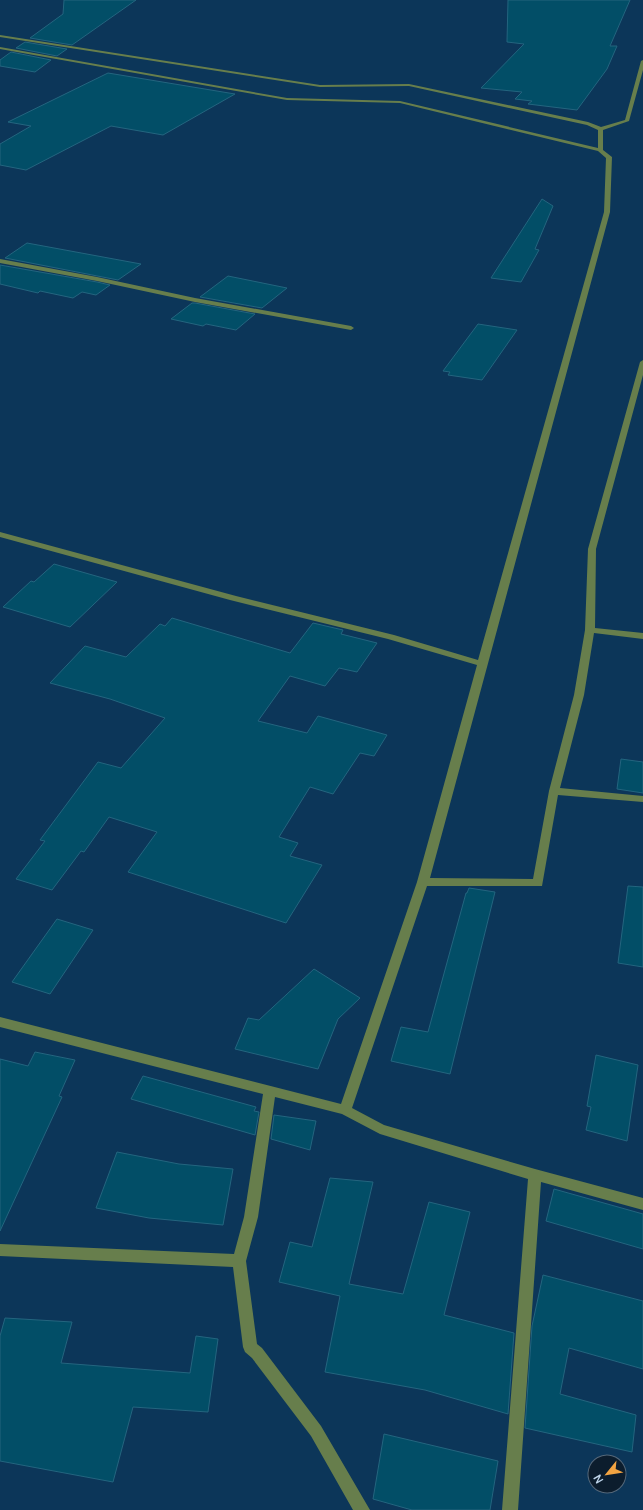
<svg xmlns="http://www.w3.org/2000/svg" width="643" height="1510" font-family="Manrope,sans-serif">
<rect width="100%" height="100%" fill="#0c3659"/>
<g fill="#024e67" stroke="#24657f">
<path d="M64,0H136L72,45L30,38L63,14Z"/>
<path d="M508,0H630L610,46H617L607,69L577,110L528,104L532,101L515,99L522,92L481,88L524,44L507,42Z"/>
<path d="M25,42L67,49L57,56L16,48Z"/>
<path d="M11,52L51,60L35,72L0,66V60Z"/>
<path d="M108,73L235,94L163,135L111,126L26,170L0,165V144L31,126L8,122Z"/>
<path d="M542,199L553,206L535,249L539,250L521,282L491,278Z"/>
<path d="M27,243L141,264L118,280L5,258Z"/>
<path d="M0,265L97,282L110,285L96,295L82,292L73,298L40,291L38,293L0,284Z"/>
<path d="M228,276L287,288L262,308L200,297Z"/>
<path d="M192,303H195L255,314L236,330L206,324L203,326L171,319Z"/>
<path d="M478,324L517,330L482,380L448,375L450,372L443,371Z"/>
<path d="M54,564L117,582L70,627L3,607L31,581L34,582Z"/>
<path d="M172,618L290,653L313,623L343,630L341,634L377,643L357,672L339,668L325,686L290,676L258,721L307,733L318,716L387,735L374,756L360,753L333,794L310,787L279,837L298,843L290,856L322,865L286,923L128,872L157,832L109,817L84,852L81,851L52,890L16,879L45,841L40,840L98,762L121,768L165,718L110,699L50,683L85,646L126,657L160,624L165,626Z"/>
<path d="M621,759L643,762V793L617,789Z"/>
<path d="M628,886L643,887V967L618,963Z"/>
<path d="M469,888L495,892L450,1074L391,1061L401,1027L428,1032L466,893H467Z"/>
<path d="M57,919L93,930L50,994L12,982Z"/>
<path d="M314,969L360,998L338,1019L318,1069L235,1049L248,1018L259,1020Z"/>
<path d="M35,1052L75,1060L59,1096L62,1097L0,1231V1059L28,1066Z"/>
<path d="M596,1055L638,1065L627,1141L586,1130L591,1107L587,1106Z"/>
<path d="M143,1076L256,1107L254,1111L259,1112L255,1135L131,1099Z"/>
<path d="M274,1115L316,1121L310,1150L271,1139Z"/>
<path d="M117,1152L179,1164L233,1169L223,1225L149,1218L96,1208Z"/>
<path d="M330,1178L373,1182L349,1284L403,1294L429,1202L470,1212L444,1315L514,1333L508,1414L425,1390L325,1372L340,1296L279,1282L290,1242L312,1247Z"/>
<path d="M554,1189L643,1214V1249L546,1221Z"/>
<path d="M543,1275L643,1301V1369L569,1348L560,1394L636,1415L632,1452L525,1428L532,1326Z"/>
<path d="M5,1318L72,1322L61,1363L190,1373L196,1336L218,1339L208,1412L133,1407L113,1482L0,1461V1336Z"/>
<path d="M384,1434L498,1461L490,1510H412L373,1499Z"/>
</g>
<g fill="none" stroke-linecap="round" stroke-linejoin="round">
<g fill="#677e4c" fill-rule="evenodd">
<path d="M0,35L320,85L409,84L588,122L601,127L625,120L641,61L643,60V70L629,121L603,130V150L612,157L610,212L430,878L533,879L549,791L574,695L585,630L588,549L640,362L643,360V375L596,549L595,628L643,633V639L594,633L584,695L560,788L643,796V802L558,795L542,886H427L352,1108L384,1125L535,1169L643,1198V1210L541,1182L518,1510H502L528,1179L380,1134L342,1114L275,1097L258,1217L246,1261L257,1344L262,1348L321,1426L370,1510H353L311,1436L252,1358L245,1352L243,1347L233,1267L0,1256V1244L234,1254L244,1217L263,1094L0,1027V1017L341,1104L417,882L477,665L388,639L230,600L0,537V532L236,596L394,635L478,660L604,212L606,158L598,151L400,103L287,100L0,49V47L287,98L400,101L598,148V130L587,125L409,86L320,87L0,37Z"/>
<path d="M0,259L97,277L195,298L351,326L354,328L351,330L195,302L97,281L0,263Z"/>
</g>
</g>
<g transform="translate(607 1474) rotate(240)"><circle r="19" fill="#0c1d2d" stroke="#546779"/>
<path d="M0-3L7 15L0 10L-7 15Z" fill="#f3a442"/>
<text y="-6" font-size="11" font-weight="bold" text-anchor="middle" fill="#bfd5eb">N</text>
</g>
</svg>
